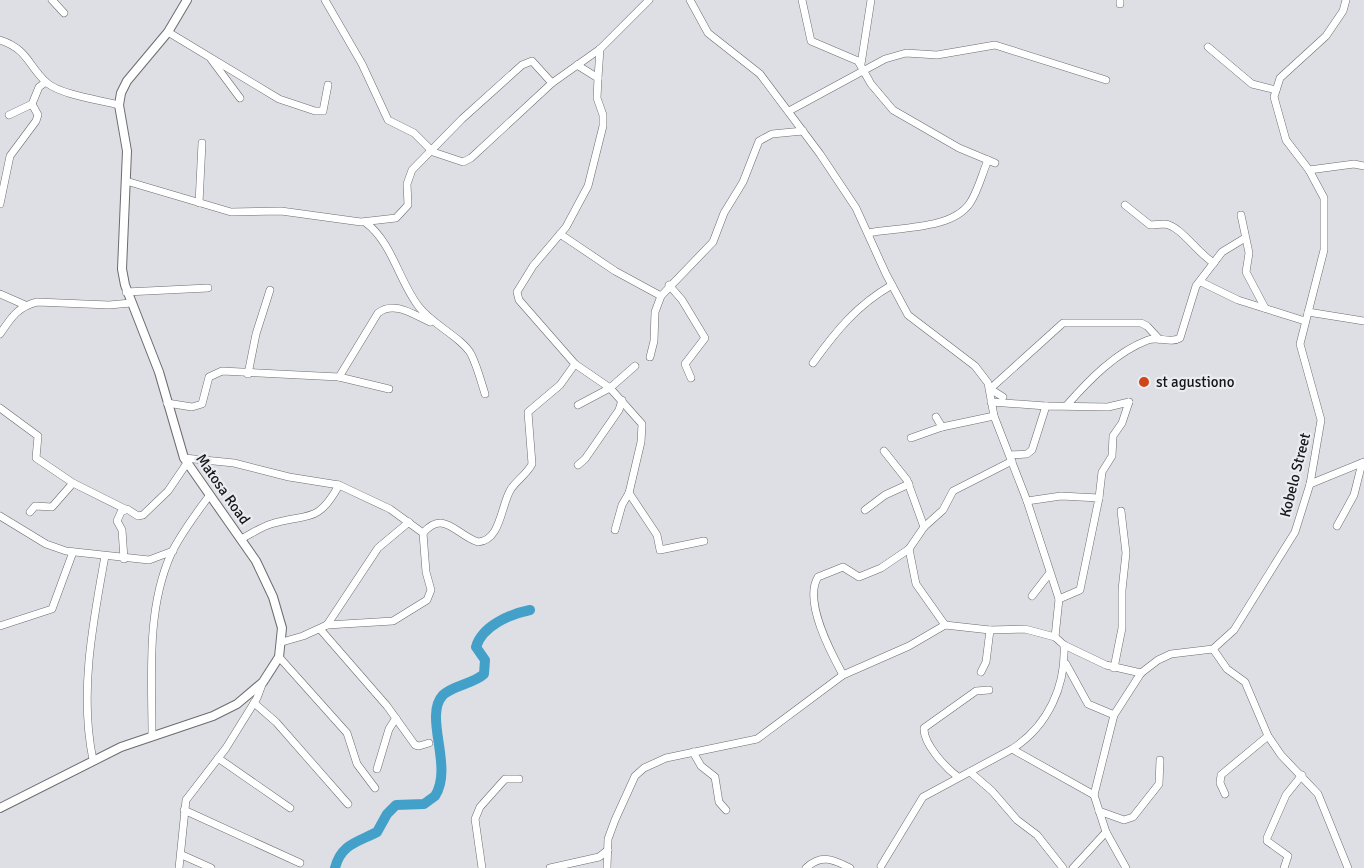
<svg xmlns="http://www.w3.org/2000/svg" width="1364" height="868" font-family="Signika,sans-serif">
<rect width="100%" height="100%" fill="#dedfe4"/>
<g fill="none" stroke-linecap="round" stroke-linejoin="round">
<path stroke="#43a0c8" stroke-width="10" d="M335,868C341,844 358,842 377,832L387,814L396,805L424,804L435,796C454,767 423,716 443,695C454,685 473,684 484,674L485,660L476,647C482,626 510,614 530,610"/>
<g stroke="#6c6c70" stroke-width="8">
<g id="minor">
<path d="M52,0L64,13"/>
<path d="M325,0L362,64L388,120L414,133L433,152L463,162L471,158L552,83L600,49L649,0"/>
<path d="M690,0L708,33L760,74L820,154L856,208L886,274L908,315L975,366L988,383L994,416L1027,501L1059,599L1055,637"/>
<path d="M802,0L811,41L858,61L871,84L893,110L959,148L995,163"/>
<path d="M1120,4V0"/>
<path d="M168,32L279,99L315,111H323L328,85"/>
<path d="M0,40C28,49 28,66 47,83C62,95 100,100 119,105"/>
<path d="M1208,47L1252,84L1276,90"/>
<path d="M211,59L240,98"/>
<path d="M861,64L871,0"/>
<path d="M577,65L598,78L597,98L603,115V126L588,186L566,227L533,266L517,292L519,300L575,364L610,388L642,424L641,442L629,493L622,505L615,530"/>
<path d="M598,78L600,49"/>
<path d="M789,111L885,59L906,53L937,55L995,45L1106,80"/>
<path d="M9,115L32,104L39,87L46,82"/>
<path d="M1309,170L1354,164L1364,166"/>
<path d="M126,181L231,212L281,211L361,222L396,218L408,205L407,184L412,170L462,119L522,65L532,61L552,83"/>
<path d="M199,203L202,143"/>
<path d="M0,204L10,156L36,121L38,115L32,104"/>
<path d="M1125,205L1150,225C1155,225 1160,224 1165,224C1181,226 1198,254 1214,263"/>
<path d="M1241,215L1249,253L1246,272L1265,308"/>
<path d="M365,222C393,243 398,280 419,307C433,325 461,337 471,354C477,366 481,381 485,394"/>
<path d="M868,233C898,227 952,230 970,203C978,191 982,174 988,160"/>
<path d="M560,234L615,271L661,296"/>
<path d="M1201,282L1238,300L1305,321"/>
<path d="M669,285L682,300L705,338L685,364L691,378"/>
<path d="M126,292L208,288"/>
<path d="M0,294L25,305"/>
<path d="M1308,312L1364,321"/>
<path d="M0,334C11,318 17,307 37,302L109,305L131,303"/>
<path d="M650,357L654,341L655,312L661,296L713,242L724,213L743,182L759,141L772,134L803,131"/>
<path d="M813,363C836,331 857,305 892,285"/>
<path d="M248,374L256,334L270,290"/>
<path d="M339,377L378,313C394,300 414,315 430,322"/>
<path d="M1003,397L990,389L1063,323H1141L1147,326L1159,339"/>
<path d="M991,402L1046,406"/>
<path d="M167,403L192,407L202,404L209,377L222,371L339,377L389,389"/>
<path d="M578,405L610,388L635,366"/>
<path d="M1067,405C1089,380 1116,352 1148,340C1159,336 1170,344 1180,338L1196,286L1222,252L1245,238"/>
<path d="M0,408L38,436L36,458L73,483"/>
<path d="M936,417L942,427"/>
<path d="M911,438L942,427L994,416"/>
<path d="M884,451L907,480L924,527"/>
<path d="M1010,455L1027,454L1032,450L1046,406L1108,407L1129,402"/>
<path d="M184,458L234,463L289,477L339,485L390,509L423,533L426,572L431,590L427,600L393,621L327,625"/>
<path d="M578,465L585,459L619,410L622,400"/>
<path d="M1310,484L1364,462"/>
<path d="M629,493L657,535L660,550L704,541"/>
<path d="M1099,498L1102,472L1112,456L1113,436L1122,423L1129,402"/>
<path d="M1027,501L1061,496L1099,498L1080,590L1059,599"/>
<path d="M865,510L885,495L909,484"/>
<path d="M30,512L35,506L52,507L73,483L125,509"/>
<path d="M0,516L46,544L66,551L149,560L173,551"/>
<path d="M1337,526L1354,495L1362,463"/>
<path d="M423,533C444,509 456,535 478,542C501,541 501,504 511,489C517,480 527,474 532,464L528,412L560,385L575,364"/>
<path d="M241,539C251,534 261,527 271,524C308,513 318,524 339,485"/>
<path d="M909,549L916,584L945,625"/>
<path d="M124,559L122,530L117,521L121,512L127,509L138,516L143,515L168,491L187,463"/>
<path d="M1032,596L1049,574"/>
<path d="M0,626L52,609L73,552"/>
<path d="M320,629L387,706L415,745L419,746L429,743"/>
<path d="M282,642L303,636L327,625L378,548L409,522"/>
<path d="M1213,649L1227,669L1245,682L1268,736L1221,775L1220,783L1225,794"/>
<path d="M279,657L347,733L357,764L375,788"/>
<path d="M1066,664L1088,704L1114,715"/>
<path d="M1114,668L1122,628V590L1126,553L1121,511"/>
<path d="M981,672L986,662L990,630"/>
<path d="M843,675C831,653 803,601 818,577L843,567L859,577L881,568L909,549L924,527L943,510L953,491L1012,461"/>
<path d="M254,703L276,722L348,804"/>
<path d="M152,735C152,676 146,610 171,554C181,533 196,514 209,496"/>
<path d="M1268,736L1281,755L1318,794L1348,868"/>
<path d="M1012,749C1048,726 1066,686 1064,645"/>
<path d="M693,752L701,766L715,777L719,802L726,810"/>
<path d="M218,758L290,808"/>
<path d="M93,760C79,693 93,622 105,556"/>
<path d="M377,769L389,729L396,718"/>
<path d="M970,772L992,791L1017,820L1037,835L1063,868"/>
<path d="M958,777C946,768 923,744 924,728L976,691L989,690"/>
<path d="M184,810L300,863"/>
<path d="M1099,811L1124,820L1133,817L1159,784L1160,760"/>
<path d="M182,855L211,868"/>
<path d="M881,866L923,797L1012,749L1094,795"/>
<path d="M179,868L186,800L226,748L257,698L263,682"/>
<path d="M482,868L475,819L480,807L505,779H519"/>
<path d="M550,868L599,857L608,850"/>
<path d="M607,868L608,839L615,820L635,776L644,768L666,758L757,739L843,675L909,646L945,625L990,630L1025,629L1055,637L1064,645L1106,665L1141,673"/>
<path d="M806,868C821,854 833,859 850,868"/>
<path d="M1073,868L1106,832"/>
<path d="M1126,868L1106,832L1094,795L1114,715L1141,673L1158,660L1171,654L1213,649L1234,630L1295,532L1310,484L1321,420L1300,344L1324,250V198L1309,170L1286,140L1274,97L1280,78L1326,36L1343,11L1346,0"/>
<path d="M1284,868L1288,856L1267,841V838L1286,795L1302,775"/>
</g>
</g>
<g stroke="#6c6c70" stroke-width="10">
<path id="tertiary" d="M0,808L121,747L213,716L237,704L263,682L279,657L282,628L273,597L256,561L184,458L159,372L125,285L122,269L127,151L119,105L121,93L127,81L168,32L187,0"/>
</g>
<use href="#minor" stroke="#fff" stroke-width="7"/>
<use href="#tertiary" stroke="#fff" stroke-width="8"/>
</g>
<circle fill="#cf4718" stroke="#ebecf1" stroke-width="2" cx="1144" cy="382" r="6"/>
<g text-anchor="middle" stroke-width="4.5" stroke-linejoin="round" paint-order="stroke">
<g font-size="15" fill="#161718" stroke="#ebecf1" text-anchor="start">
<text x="1156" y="387">st agustiono</text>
</g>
<g font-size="15" fill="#161718" stroke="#ebecf1">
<text transform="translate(1295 475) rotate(-76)" y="5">Kobelo Street</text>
<text transform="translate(223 489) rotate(55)" y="5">Matosa Road</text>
</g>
</g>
</svg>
